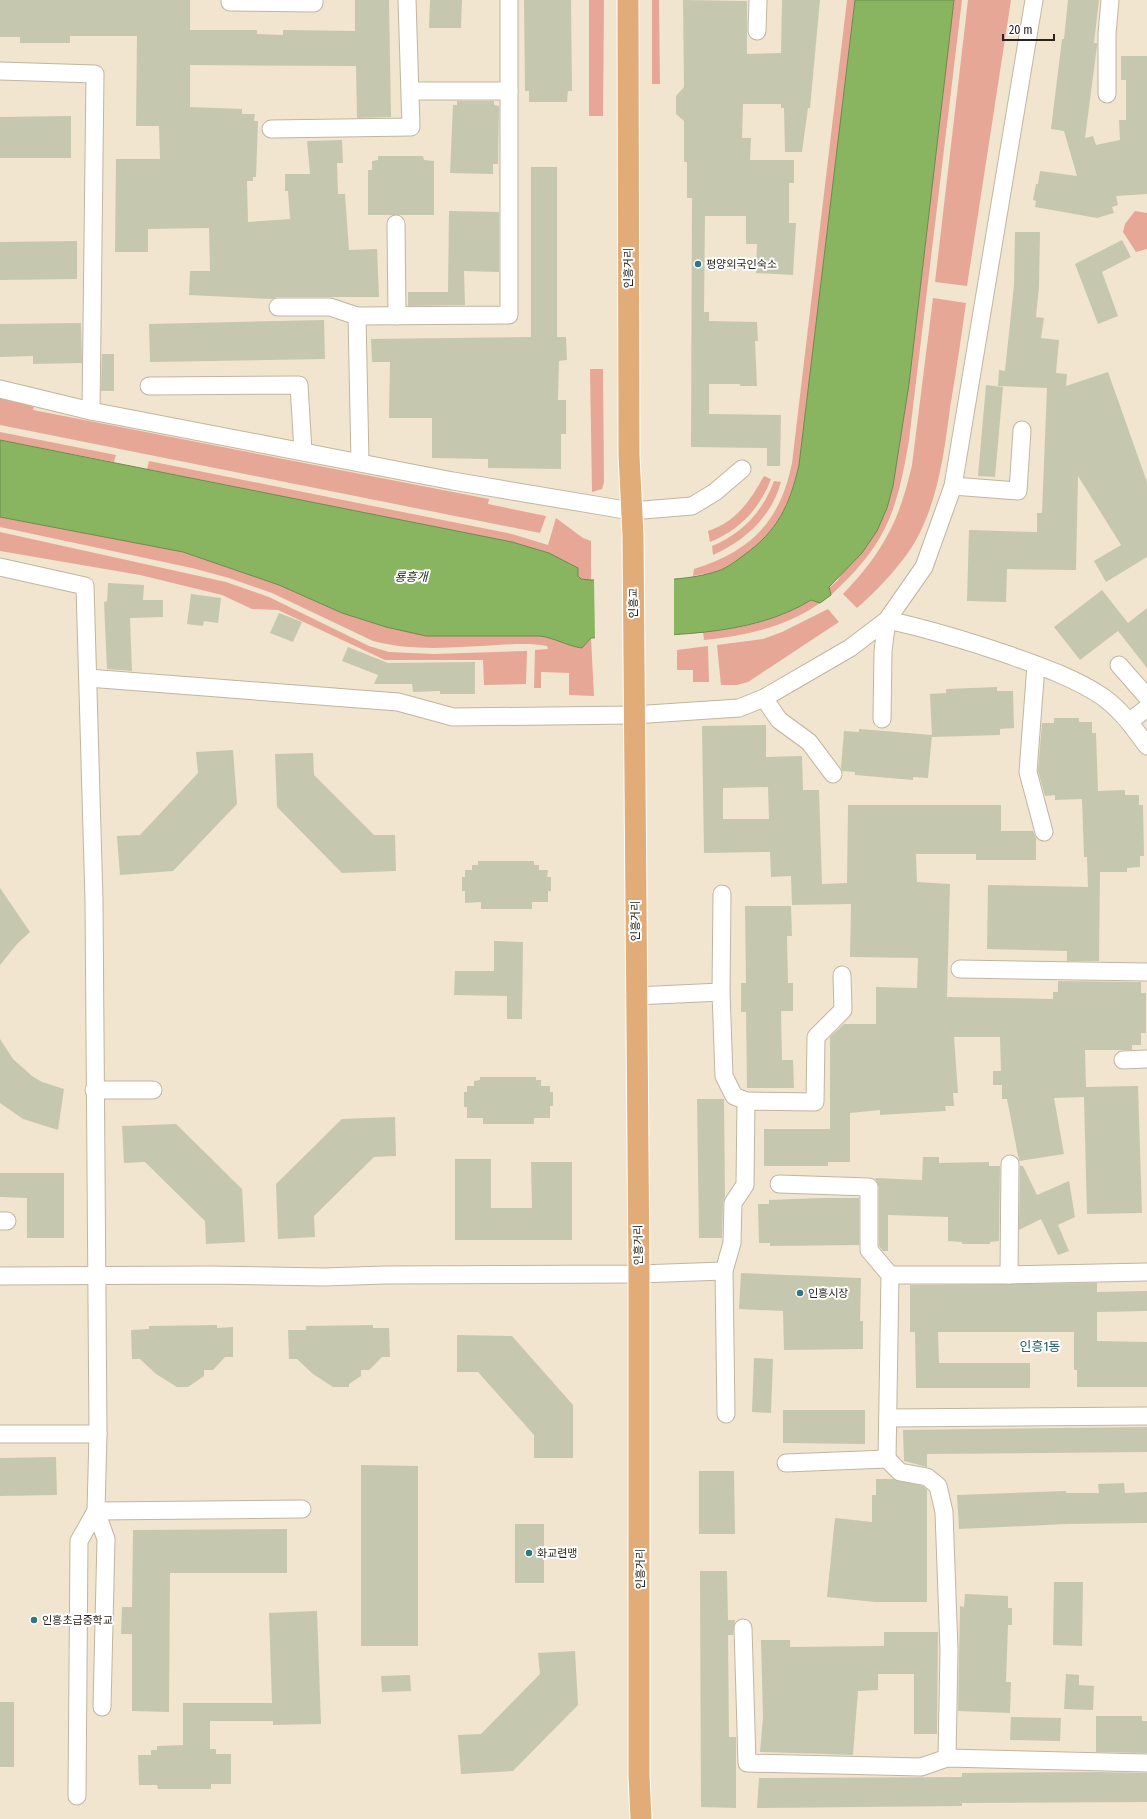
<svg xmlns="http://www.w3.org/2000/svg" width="1147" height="1819" font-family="'Fira Sans Condensed','Noto Sans KR',sans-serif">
<rect width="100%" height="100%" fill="#f1e5cf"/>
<g fill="#e7a796">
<path d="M589,0H604L603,116H589Z"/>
<path d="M652,0H659L660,84H652Z"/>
<path d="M847,0H855L799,465C789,506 777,532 742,557C735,562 726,569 718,571C710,574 701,574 693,576L694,569C751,551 780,522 792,463Z"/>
<path d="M954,0H962L909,440C897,512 886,545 831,595L829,588L837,581L887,508L893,486L909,384Z"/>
<path d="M968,0H1011L967,286L935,282Z"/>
<path d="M1135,211L1147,213V249L1136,252L1123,232L1125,224Z"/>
<path d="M933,298L966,303C961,338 956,373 950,408C944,454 938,501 915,542C901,565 877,591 857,608L843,594C883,552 899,522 912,465Z"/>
<path d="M590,369H603L604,482L602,489L592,492Z"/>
<path d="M0,398L34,406L33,410L489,499L488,504L546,516L540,533L0,425Z"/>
<path d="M0,432L116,455L114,462L0,440Z"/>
<path d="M149,461L512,534L548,545L556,518L583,538L591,541V580L581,579L578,576L577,568L549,553L512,542L147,469Z"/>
<path d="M764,476L771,479C760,508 740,530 710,542L708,531C736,522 750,501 764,476Z"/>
<path d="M774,481L781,482C772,516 745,541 713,555L712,546C742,534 763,511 774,481Z"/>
<path d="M0,517L183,552L279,585L342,613L386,627L426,636H540L552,637L563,643L584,646L591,638L594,696L569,695V673L541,672V688H534L535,650L548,649L547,646C531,643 515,644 498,645C457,647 414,652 373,641L272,593L229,578L192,568L0,527Z"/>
<path d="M0,532L226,582L269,597L369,646L389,652L434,654L527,651L526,684L484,685L483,660H385L278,610L252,609L222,595L140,575L0,551Z"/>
<path d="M811,600L820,603C786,627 745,636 704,640L703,632C740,629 779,620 811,600Z"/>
<path d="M828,609L839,622L748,682L737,685H721L717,645L763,639L782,632Z"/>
<path d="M708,646L709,682H693V670H677V650Z"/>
</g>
<path fill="#89b560" stroke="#6c8a4c" d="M855,0H954L909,384L893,486L887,508L877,531L862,553L829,587L831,595L820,603L811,600C748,639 663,634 591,638L582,648C567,646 555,638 540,636H426L386,627L342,613L279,585L183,552L0,517V440L512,542L549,553L578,568V576L581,579L591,580C633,579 678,584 718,571C727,568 736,561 744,555C778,531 790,504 799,465Z"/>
<path fill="#f1e5cf" d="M674,576V636L595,640L594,578Z"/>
<g fill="#c6c7af" fill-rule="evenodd">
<path d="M0,0H190V30H257V34L283,35V30L355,31V0H389L391,117L357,118L356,66L190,65V107L242,109V114H255L254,121H258L256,177H253V181H247L248,222L290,219L288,191H285V174H310L307,141L342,140L343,163H337L338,194H345L349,250L377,249L379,297H278L272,299L189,295L190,271H210L209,228L148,229V252H115L116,159H160L159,126H136L137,36H70V43H20V37H0Z"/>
<path d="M430,0H462L461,28H429Z"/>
<path d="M524,0H571L572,91H568L567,102H529V91H525Z"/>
<path d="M683,0L747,1V54L781,53L782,0H820L810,108H808L802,152H785L784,108H781V104H743L742,138H751L750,160H794V183H789V223H796L793,275L756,273L757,244H746V216H705L704,312H709V321L757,322L758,341H755L757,386H740V384H709V414L781,415L780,466H767V448L691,447L692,198H687V162H684V121L676,114V96L684,87Z"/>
<path d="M1068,0H1099L1094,43H1097V46L1085,138L1093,136L1096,145L1120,140L1119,120H1126V80H1121V56H1147V194L1116,196L1118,205L1112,207L1114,213L1097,218L1035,207L1036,201L1033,200L1036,184H1038L1040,171L1077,176L1064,131L1051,129L1062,39H1064Z"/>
<path d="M457,101H494V105L499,106L498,164H493V174L450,173L453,105H457Z"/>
<path d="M71,116V158H0V117Z"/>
<path d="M378,156H423L424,160L434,161V215H368V170H372V161L378,160Z"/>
<path d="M531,167H557V337H566L567,360L559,361L558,400H566V434H561V469L488,468V459L432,458V418H389L390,362H372L371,339L531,337Z"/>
<path d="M449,211L499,212V272L464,271L465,305L408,306V292H448Z"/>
<path d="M1015,232H1040L1039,287L1036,317L1044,318L1041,338L1059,340L1056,373L1067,374L1066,386L1108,372L1147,482V557L1106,582L1094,561L1121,545L1078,476L1076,570L1007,569L1006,602L967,601L969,530L1037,532V513H1042L1047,388L998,386L999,370L1005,371L1014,285Z"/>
<path d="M1122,240L1131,257L1102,272L1118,316L1098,324L1075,264Z"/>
<path d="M77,241V279L0,280V242Z"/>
<path d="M324,320L325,359L150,362L149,324Z"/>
<path d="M81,323L82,363L33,364V356L0,357V324Z"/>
<path d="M102,354H114V391H101Z"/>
<path d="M986,385L1003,387L995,477L978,476Z"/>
<path d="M108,583L144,585L143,600H163V617L130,618L132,671L107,669L104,602L107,601Z"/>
<path d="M1102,590L1128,623L1147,608V668L1118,631L1080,660L1054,627Z"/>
<path d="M191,594L221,598L218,623L204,621L203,626L187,624Z"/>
<path d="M279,613L302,622L293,642L270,633Z"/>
<path d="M348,647L388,663L475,662V694H440V691L413,692L412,684H374L378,675L342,661Z"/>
<path d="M997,687V691H1013L1014,728L1000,729V735L932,737L930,694L946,693V689Z"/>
<path d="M1054,718H1079V722H1092V733H1096L1098,791L1125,790V795H1139V805H1143L1144,856H1140V867L1127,868V872H1100L1099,961H1067V951L987,949L988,885L1088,887L1087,857H1084L1082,799L1055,800V795L1045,796L1038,771L1042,723H1054Z"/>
<path d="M766,725V757L802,756L803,790H819L822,884L847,883L848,805H1001V831H1033L1036,838V860H976V854H916L917,882L950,884L947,997L1053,999V992H1058V981L1141,982V993H1146V1033H1141V1045H1132V1050H1085L1086,1087L1138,1086L1142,1213L1087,1214L1084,1097L1054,1098L1064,1154L1019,1161L1007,1099H1002V1085H993V1071H1001L1000,1037H954L958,1093H953L954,1106H945L946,1111L880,1115V1110L850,1113V1162H828V1166H764V1129H830V1037L844,1024H876V987L917,988L918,958L850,957L851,904L792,905L791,876L771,877L770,852L704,853L702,726ZM768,787L769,819H723V788Z"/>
<path d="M859,729L932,735L928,778L913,777V780L855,775V772L842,771L841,767L844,731L859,732Z"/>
<path d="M233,750L237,804L173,871L120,875L117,836L140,835L198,773L196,752Z"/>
<path d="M313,753L314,775L374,835H395L396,871L342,873L277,807L275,754Z"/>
<path d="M478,861H534V865H539V870H548L547,877H551V891H548V902H532V909H481V902L465,903V891H462V877H465V870H472V865H478Z"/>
<path d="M0,888L30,932L17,944L0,965Z"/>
<path d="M745,906H791L792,936H787L788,983H793V1011H781L782,1060H793L794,1088H747L746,1012H741V983H746Z"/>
<path d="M494,941L523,942L522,1019H507V996L454,995L455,971H494Z"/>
<path d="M0,1039L13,1059L32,1076L42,1082L64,1089L58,1130L23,1119L0,1103Z"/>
<path d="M480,1077H536V1080H541V1086H550V1092H553V1106H550V1118H534V1124H483V1118H467V1107H464V1092H467V1086H474V1081L480,1080Z"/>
<path d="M697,1099H724L725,1197L723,1203L722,1238H699Z"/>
<path d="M395,1117L396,1156L374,1157L314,1216L315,1237L278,1239L276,1184L342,1119Z"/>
<path d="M176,1124L242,1189L245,1242L206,1244L205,1221L145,1162L124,1163L122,1126Z"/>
<path d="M923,1157H939V1163L989,1162V1166H1000L999,1241L990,1242V1244H962V1242L948,1241V1217L888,1215V1251H883L879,1246V1187L875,1178L922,1180Z"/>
<path d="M455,1159H491V1208H532L531,1162H572V1240H455Z"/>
<path d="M1020,1166H1023L1037,1195L1069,1181L1075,1217L1058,1225L1069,1251L1058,1255L1041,1219L1019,1230Z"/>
<path d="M0,1173H64V1238H27V1198L0,1197Z"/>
<path d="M820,1198H859V1245L770,1246V1243H759L758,1204H769V1200Z"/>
<path d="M741,1273L861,1278L860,1321H863V1349L784,1350L783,1311L739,1309Z"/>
<path d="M1097,1283V1292L1147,1291V1311L1097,1312V1341L1147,1342V1387H1077V1370H1074V1332H938L939,1363H1030V1388H916L915,1332H910V1285Z"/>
<path d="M217,1325V1328L233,1327V1357H225L213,1370H204V1376L188,1387H177L156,1374L140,1359H132L131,1330L149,1329V1326Z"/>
<path d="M373,1325V1328H389L390,1357H382L369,1370H361V1376L349,1384V1387H333L313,1374L297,1359H289L288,1330H306V1326Z"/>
<path d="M457,1335L512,1336L573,1405V1458H534V1435L478,1372H457Z"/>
<path d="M754,1358L773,1359L771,1413L752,1412Z"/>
<path d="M783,1410H865V1444L783,1443Z"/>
<path d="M1147,1427V1452L927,1454V1467L904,1461L903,1430Z"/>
<path d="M56,1457L57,1495L0,1496V1458Z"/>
<path d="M361,1465L418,1466V1646H361Z"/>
<path d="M699,1471H734L735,1534H699Z"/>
<path d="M876,1479H893L923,1486L927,1490V1602H875L827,1597L835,1518L872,1522V1495H876Z"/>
<path d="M1124,1483L1125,1493L1147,1492V1523L1068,1524L959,1529L957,1495L1066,1491V1493H1099L1098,1484Z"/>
<rect x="515" y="1524" width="29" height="59"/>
<path d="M287,1529V1573H170L169,1712L132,1711V1634H121L122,1607H132L133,1530Z"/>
<path d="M700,1571H727L728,1620H735L733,1635H728L729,1737H736V1808L701,1807Z"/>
<path d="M1054,1582H1083L1082,1646L1053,1645Z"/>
<path d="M965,1594L1008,1596V1608H1012V1625H1008L1006,1682H1011L1010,1713L958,1711L960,1606L964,1607Z"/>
<path d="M317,1611L321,1724L273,1725V1721H210V1749H216V1754H231V1784H211V1789H158L157,1785H139L138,1755H151V1750H157V1746L183,1745V1703H272L269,1613Z"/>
<path d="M884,1632H938L937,1734H914V1674H878V1690L858,1691L853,1755L760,1752L763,1717L761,1640H790V1647L884,1646Z"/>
<path d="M575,1651L578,1705L513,1771L461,1774L458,1735L481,1734L540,1674L538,1653Z"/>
<path d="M1066,1674L1079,1675V1685L1094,1686L1093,1710L1064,1709Z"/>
<path d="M410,1675L411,1691L382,1692L381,1676Z"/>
<rect x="0" y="1702" width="14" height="65"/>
<path d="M1096,1716H1142V1721H1147V1753L1096,1752Z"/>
<path d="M1011,1717L1061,1718L1060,1741L1010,1740Z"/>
<path d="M1096,1772L1147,1773V1802L962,1803V1806L757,1808L759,1778L962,1777V1773Z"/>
</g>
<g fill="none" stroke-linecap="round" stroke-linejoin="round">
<g stroke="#c1b5a0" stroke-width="19">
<g id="minor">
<path d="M230,2L314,3V0"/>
<path d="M757,31L758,0"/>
<path d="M0,71L95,74L91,411"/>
<path d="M411,91H509"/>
<path d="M1107,94V34L1110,0"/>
<path d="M271,129L411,127L407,0"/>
<path d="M396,224L397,316"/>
<path d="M278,307H330L357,316"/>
<path d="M149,386L299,385L303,451"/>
<path d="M0,389L91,411L453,481L631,511L692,506L715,492L742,469"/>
<path d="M360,462L357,316L509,315V0"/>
<path d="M953,486L1018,491L1022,430"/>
<path d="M0,567L85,586L94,900L98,1434L96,1511L106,1539L102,1707"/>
<path d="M1036,665L1028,772L1044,832"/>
<path d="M1119,665L1147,697"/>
<path d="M88,678L398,702L453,717L633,715L739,708L764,698L850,648L887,620L924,567L953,486L1034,0"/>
<path d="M764,698L779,720L809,742L833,774"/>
<path d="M882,719L883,651L887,620C929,629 968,641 1009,655C1040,666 1075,678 1103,697C1121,710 1134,728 1147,746"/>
<path d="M1130,721L1147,708"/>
<path d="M722,894L721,992L724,1076L734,1096L746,1101"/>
<path d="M960,969L1147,972"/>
<path d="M635,996L721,992"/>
<path d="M1123,1060L1147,1059"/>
<path d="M94,1090H153"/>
<path d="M779,1184L869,1187V1250L890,1275L887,1459"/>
<path d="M0,1221H7"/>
<path d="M890,1275H1009L1147,1272"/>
<path d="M1009,1275L1010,1164"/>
<path d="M0,1276L210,1275L324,1277L385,1275L639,1274L724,1271"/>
<path d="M726,1414L724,1271L732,1243L733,1203L745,1185L746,1101L815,1102L816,1037L843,1010L842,975"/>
<path d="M888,1418L1147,1416"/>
<path d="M0,1434H98"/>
<path d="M786,1463L887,1459L900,1472L927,1477L938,1486L944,1512L949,1650L947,1758"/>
<path d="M96,1511L302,1509"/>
<path d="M743,1628L747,1763L921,1767L947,1758L1147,1763"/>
<path d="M77,1796L79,1541L96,1511"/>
</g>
</g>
<g stroke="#fff" stroke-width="23">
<path id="major" d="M628,0L629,455L633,535L639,1274V1775L641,1819"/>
</g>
<use href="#minor" stroke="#fff" stroke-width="17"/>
<use href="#major" stroke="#e1ac78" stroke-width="21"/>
</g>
<g fill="#2f787f" stroke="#fff" stroke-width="1.5">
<circle cx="698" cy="264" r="4"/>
<circle cx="800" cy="1293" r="4"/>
<circle cx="529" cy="1553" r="4"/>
<circle cx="34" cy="1620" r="4"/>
</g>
<g text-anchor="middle" stroke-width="4" stroke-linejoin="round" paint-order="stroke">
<g font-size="11" fill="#29251d" stroke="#fff" text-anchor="start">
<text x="706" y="268">평양외국인숙소</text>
<text x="808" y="1297">인흥시장</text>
<text x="537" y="1557">화교련맹</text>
<text x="42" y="1624">인흥초급중학교</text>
</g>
<g font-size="11" fill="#29251d" stroke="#fff">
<text transform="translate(628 268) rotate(-90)" y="4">인흥거리</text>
<text transform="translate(633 603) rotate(-90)" y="4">인흥교</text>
<text transform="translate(635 921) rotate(-90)" y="4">인흥거리</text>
<text transform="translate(638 1245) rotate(-91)" y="4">인흥거리</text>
<text transform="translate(640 1569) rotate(-90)" y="4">인흥거리</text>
</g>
<g font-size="12" font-style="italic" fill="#20310e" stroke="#fff">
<text x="411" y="581">룡흥개</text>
</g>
<g font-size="13" fill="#215b61" stroke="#fff">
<text x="1040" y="1351">인흥1동</text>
</g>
</g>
<path d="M1003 34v6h51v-6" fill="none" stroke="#29251d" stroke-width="2"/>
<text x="1009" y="34" font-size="12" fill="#29251d" stroke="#ffffff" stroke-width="3" paint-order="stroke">20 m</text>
</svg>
